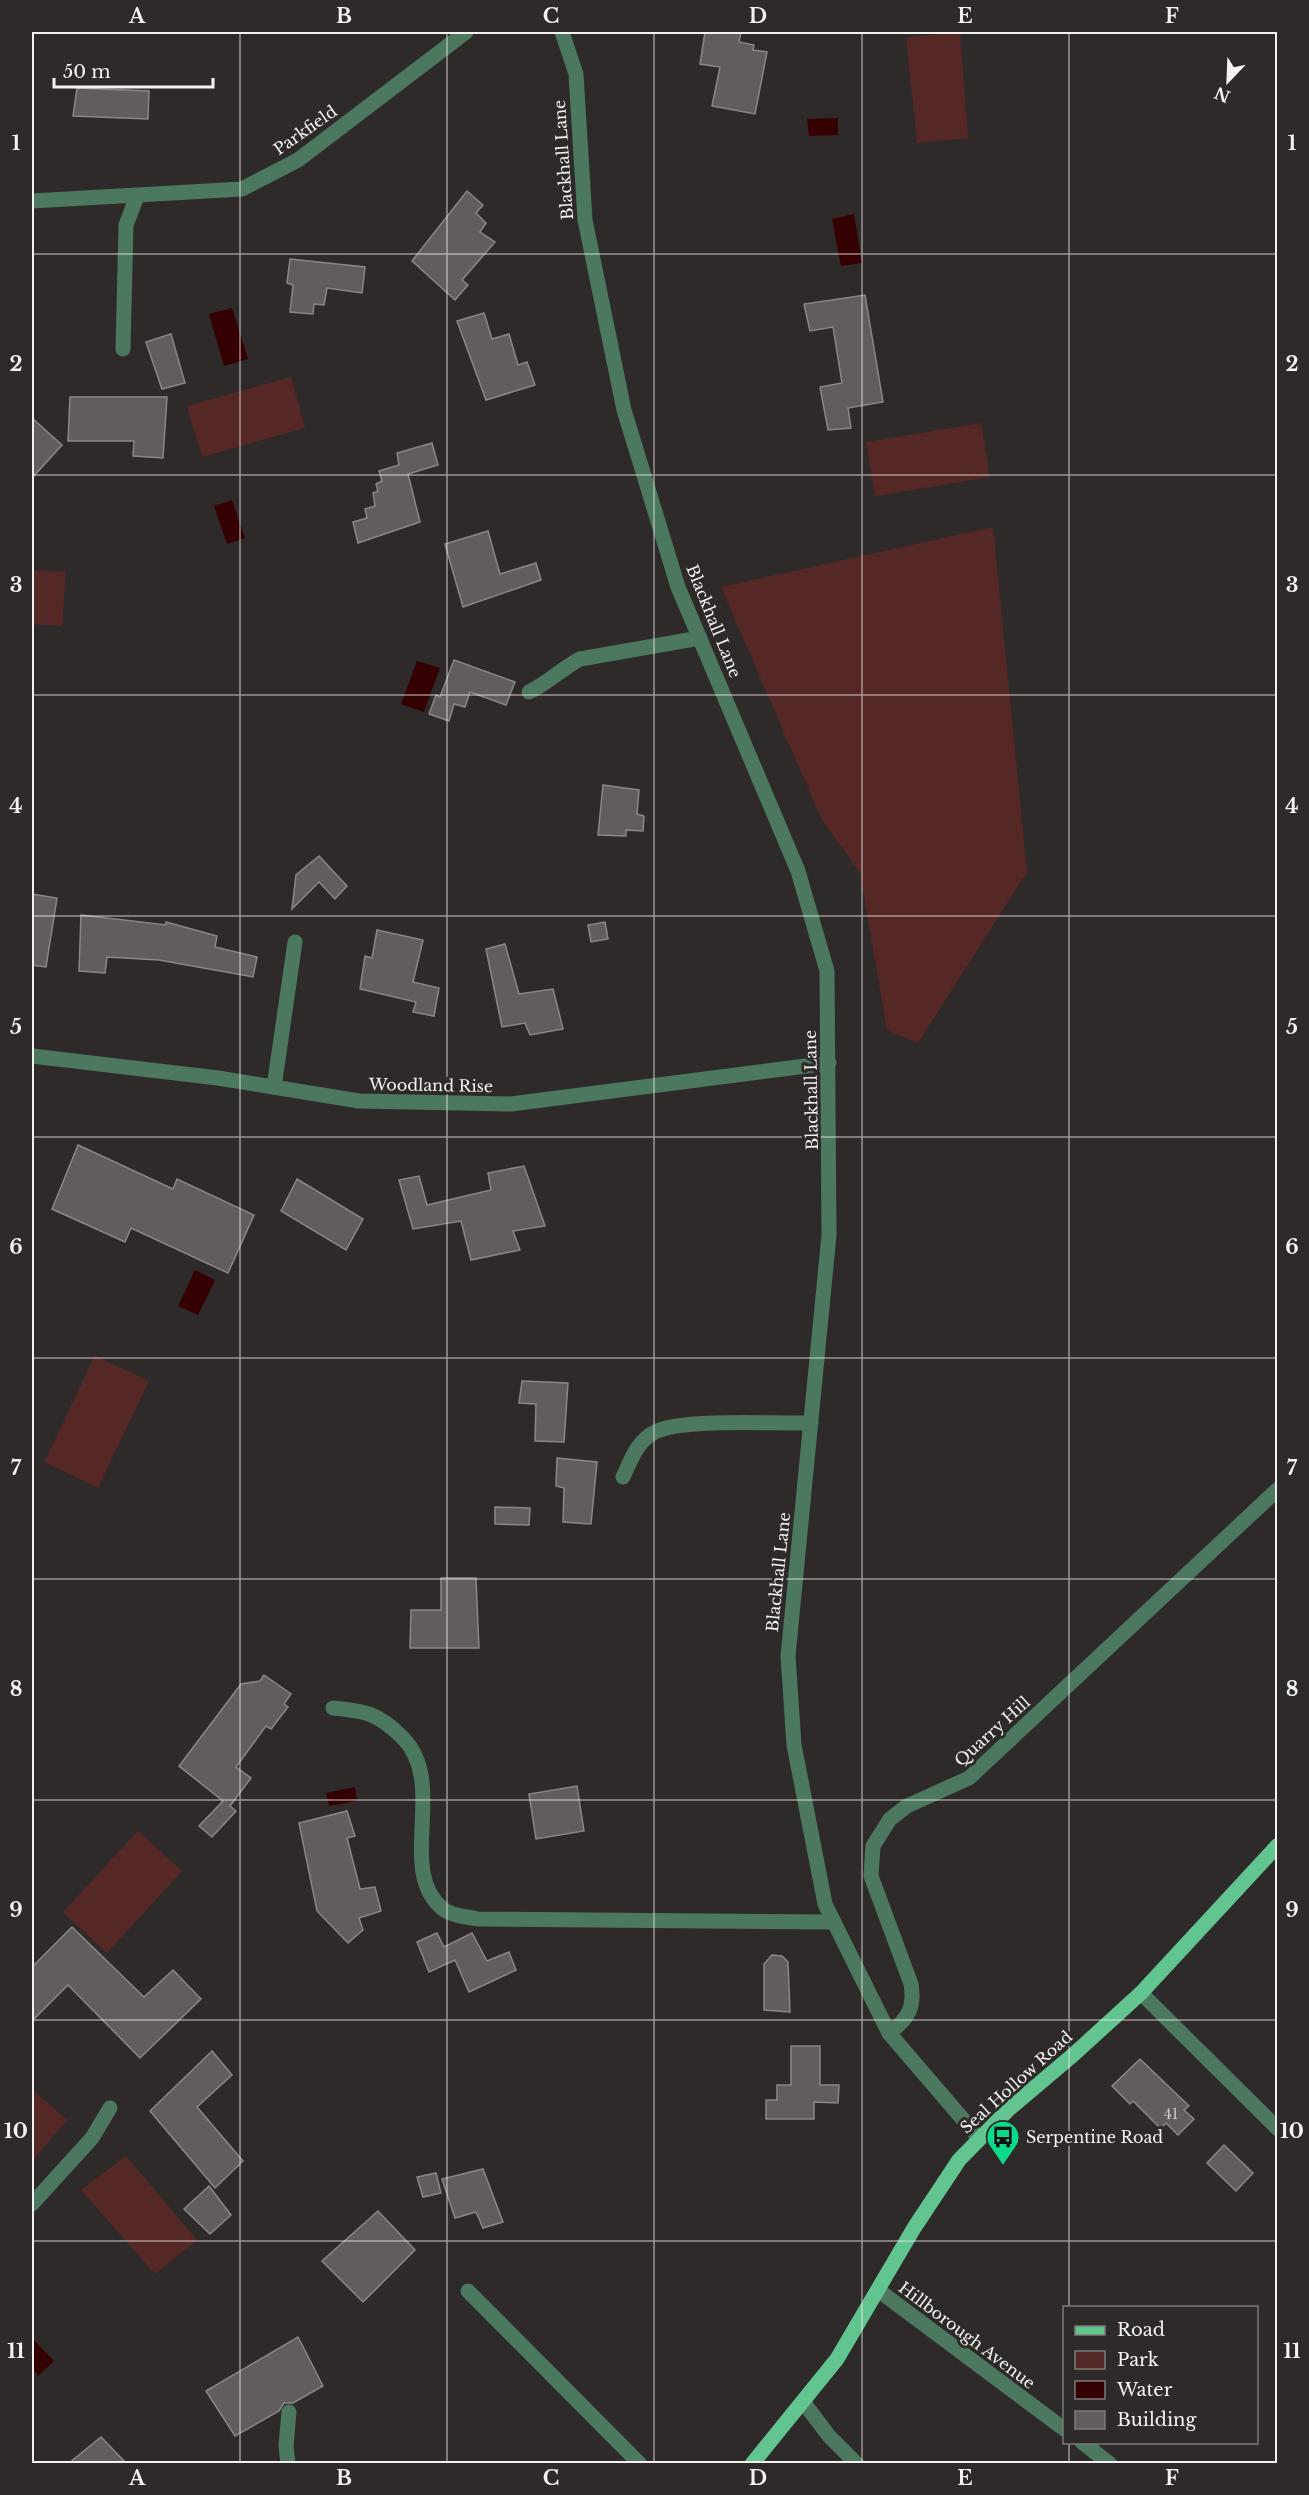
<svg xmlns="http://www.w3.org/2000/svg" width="1309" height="2495" font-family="'Libre Baskerville',serif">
<rect width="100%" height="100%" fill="#2e2a2a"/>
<g fill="#562825">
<path d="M960,32L968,138L917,143L906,37Z"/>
<path d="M291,377L305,428L202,457L187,406Z"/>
<path d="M981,423L990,477L875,496L866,442Z"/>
<path d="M993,527L1027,872L918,1043L887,1030L860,873L821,818L721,587Z"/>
<path d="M32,570L66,572L62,626L32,624Z"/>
<path d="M95,1356L149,1381L98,1488L44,1462Z"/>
<path d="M138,1831L182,1871L107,1953L63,1912Z"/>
<path d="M32,2089L67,2120L32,2161Z"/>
<path d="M126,2156L197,2240L155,2274L81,2190Z"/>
</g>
<g fill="#350002">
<path d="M838,118V135L809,136L807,119Z"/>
<path d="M854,214L862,263L841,266L832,219Z"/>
<path d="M232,308L248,359L224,366L209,314Z"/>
<path d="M232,500L245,538L227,544L214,506Z"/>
<path d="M417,661L440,668L424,712L401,704Z"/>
<path d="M195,1270L215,1280L198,1315L178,1306Z"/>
<path d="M355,1787L357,1801L329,1806L326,1793Z"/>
<path d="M32,2338L54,2361L38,2376L32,2368Z"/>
</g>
<g fill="#615d5c" stroke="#8b8787" stroke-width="1.5">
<path d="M705,32H741L739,42L754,45L753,50L767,52L755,114L712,106L720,67L700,64Z"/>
<path d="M77,88L149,91L148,119L73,116Z"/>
<path d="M467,191L483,205L476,213L486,223L480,232L495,242L462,280L468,285L455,300L412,261Z"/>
<path d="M290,259L365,267L362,293L327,288L324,305L314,304L313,314L290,312L293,285L287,283Z"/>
<path d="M865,295L883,402L848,408L851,428L828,430L820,387L842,383L833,327L810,331L804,304Z"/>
<path d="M484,313L492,339L509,334L518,365L527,362L535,385L486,400L457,321Z"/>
<path d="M171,334L185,383L162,389L146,342Z"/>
<path d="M70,397H167L163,458L133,456L134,441H68Z"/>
<path d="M32,418L62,445L32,478Z"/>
<path d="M432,443L438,465L408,474L420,522L358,543L353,522L367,518L365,509L375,506L373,493L378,491L376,484L382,481L379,471L399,465L397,453Z"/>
<path d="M488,531L500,574L536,563L541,580L463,607L445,544Z"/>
<path d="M454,660L515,682L506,705L470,692L465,707L454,704L449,721L429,714L436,695L440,697Z"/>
<path d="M603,785L639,790L637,814L644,816L643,831L626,830V836L598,835Z"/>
<path d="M319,856L347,886L335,899L319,882L292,909L296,875Z"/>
<path d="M32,894L57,898L46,967L32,965Z"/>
<path d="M81,915L166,925V922L217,936L215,947L257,957L253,977L159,960L107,957L105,973L79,971Z"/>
<path d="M605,922L608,939L591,942L588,925Z"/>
<path d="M377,930L423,940L413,982L439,988L434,1016L413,1012L416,1002L360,989L365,956L372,958Z"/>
<path d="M505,944L519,994L553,989L563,1029L530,1035L525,1023L502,1027L486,949Z"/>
<path d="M78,1145L173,1189L177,1179L254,1215L228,1273L131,1228L125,1242L52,1209Z"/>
<path d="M524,1166L545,1226L513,1231L520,1250L471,1260L461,1221L413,1229L399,1180L419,1176L427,1205L491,1190L488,1173Z"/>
<path d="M297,1179L363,1219L346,1250L281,1211Z"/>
<path d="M522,1381L568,1383L564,1442L535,1441L536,1404L519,1403Z"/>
<path d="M557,1458L597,1462L591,1524L563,1522L564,1488L556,1486Z"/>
<path d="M495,1507L530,1508L529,1525L495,1524Z"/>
<path d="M441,1578H476L479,1648H410L411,1610H441Z"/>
<path d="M264,1675L291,1694L284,1704L288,1707L271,1729L266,1726L236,1767L251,1778L230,1806L236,1811L212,1837L199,1826L223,1801L179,1766L241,1684L260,1681Z"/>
<path d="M577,1786L584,1831L536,1839L529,1794Z"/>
<path d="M347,1811L355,1836L347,1838L360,1889L375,1887L381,1911L359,1918L363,1930L348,1943L317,1911L299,1823Z"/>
<path d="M72,1927L144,1997L173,1970L201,1999L140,2058L68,1985L32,2021V1967Z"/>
<path d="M437,1933L444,1947L472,1933L487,1961L509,1952L516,1970L469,1992L455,1960L429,1972L417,1942Z"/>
<path d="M772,1955L782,1956L788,1962L790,2012L764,2010V1964Z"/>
<path d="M791,2046H820V2085H839L838,2103L814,2102V2119H766V2100H777V2085H791Z"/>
<path d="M212,2051L232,2075L197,2107L243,2161L215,2188L150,2111Z"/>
<path d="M1140,2059L1189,2106L1184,2110L1194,2119L1178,2135L1166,2123L1161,2129L1133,2101L1130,2104L1112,2086Z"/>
<path d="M1224,2145L1253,2173L1236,2191L1207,2163Z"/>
<path d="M483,2169L503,2222L483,2228L476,2212L455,2218L442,2179Z"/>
<path d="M436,2173L441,2193L423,2197L417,2177Z"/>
<path d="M209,2186L231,2215L210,2234L184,2209Z"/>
<path d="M378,2211L415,2250L363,2302L322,2261Z"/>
<path d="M298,2337L323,2386L293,2403H284L279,2411L235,2436L206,2391Z"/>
<path d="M101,2437L126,2463H69Z"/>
</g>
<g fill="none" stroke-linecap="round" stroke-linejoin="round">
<g stroke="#4b785e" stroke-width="15">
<path d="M562,32L576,74L585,220L624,410L678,587L798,871L827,971L829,1235L788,1656L794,1745L825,1904L889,2033L979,2138"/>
<path d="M32,201L242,189L298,160L466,32"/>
<path d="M123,349L126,225L137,196"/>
<path d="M529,692C548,683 561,669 580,659L700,638"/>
<path d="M32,1056L218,1078L359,1101L511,1104L829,1063"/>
<path d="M274,1087L295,942"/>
<path d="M623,1477C631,1460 637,1441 655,1432C682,1418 776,1424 811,1423"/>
<path d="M333,1708C365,1711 378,1713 402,1737C449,1783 395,1870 443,1909C452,1916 468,1917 478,1919L834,1922"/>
<path d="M1141,1993L1278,2129"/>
<path d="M889,2033C908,2019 915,2008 911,1984L871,1876L873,1846L890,1819L907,1806L969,1778L1278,1489"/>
<path d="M32,2204L92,2138L110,2108"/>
<path d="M878,2290L1064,2429"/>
<path d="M468,2291L640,2464"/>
<path d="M804,2403L829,2436L857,2464"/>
<path d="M1082,2442L1110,2464"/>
<path d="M288,2464L286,2446L289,2412"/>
</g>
<path stroke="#62c590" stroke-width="15" d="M752,2464L837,2359L914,2228L959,2160L1009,2109L1073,2055L1141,1993L1278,1845"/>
</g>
<path fill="none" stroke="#f4f1f1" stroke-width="1.5" stroke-opacity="0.55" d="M240,32V2464M447,32V2464M654,32V2464M862,32V2464M1069,32V2308M32,254H1278M32,475H1278M32,695H1278M32,916H1278M32,1137H1278M32,1358H1278M32,1579H1278M32,1800H1278M32,2020H1278M32,2241H1278M1069,2442V2464"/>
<defs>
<g id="bus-pin" transform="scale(1.725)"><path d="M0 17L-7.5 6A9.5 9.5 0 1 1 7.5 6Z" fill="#0dd98a" stroke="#2e2a2a"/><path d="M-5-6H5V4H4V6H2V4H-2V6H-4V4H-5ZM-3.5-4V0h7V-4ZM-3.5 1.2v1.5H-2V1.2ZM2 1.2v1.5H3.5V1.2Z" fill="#111"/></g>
</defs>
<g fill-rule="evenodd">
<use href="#bus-pin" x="1003" y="2137"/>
</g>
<g text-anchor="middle" stroke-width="6" stroke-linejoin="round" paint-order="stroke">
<g font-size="14" fill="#cfcccc">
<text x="1171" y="2119">41</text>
</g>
<g font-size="16" fill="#f4f1f1" stroke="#2e2a2a">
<text transform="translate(305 130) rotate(-35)" y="6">Parkfield</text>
<text transform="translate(563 160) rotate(-94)" y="6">Blackhall Lane</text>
<text transform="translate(714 621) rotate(68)" y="6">Blackhall Lane</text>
<text transform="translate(431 1085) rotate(1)" y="6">Woodland Rise</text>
<text transform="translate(811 1090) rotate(-91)" y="6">Blackhall Lane</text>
<text transform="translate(778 1572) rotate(-84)" y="6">Blackhall Lane</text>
<text transform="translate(992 1731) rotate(-42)" y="6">Quarry Hill</text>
<text transform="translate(1016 2082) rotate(-42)" y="6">Seal Hollow Road</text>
<text transform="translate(967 2335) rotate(37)" y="6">Hillborough Avenue</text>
</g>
<g font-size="16" fill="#f4f1f1" stroke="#2e2a2a" text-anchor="start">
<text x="1026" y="2143">Serpentine Road</text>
</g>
</g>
<rect width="1309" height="2495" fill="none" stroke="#2e2a2a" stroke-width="66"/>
<rect x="1063" y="2306" width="195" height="138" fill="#2e2a2a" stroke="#7d7a7a" stroke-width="1.5"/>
<rect x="1075" y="2326" width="30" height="9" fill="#62c590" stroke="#7d7a7a" stroke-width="1.5"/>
<text x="1117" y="2336" font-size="18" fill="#f4f1f1">Road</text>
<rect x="1075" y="2351" width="30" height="18" fill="#562825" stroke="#7d7a7a" stroke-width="1.5"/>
<text x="1117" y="2366" font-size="18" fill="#f4f1f1">Park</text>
<rect x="1075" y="2381" width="30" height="18" fill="#350002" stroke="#7d7a7a" stroke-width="1.5"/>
<text x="1117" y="2396" font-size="18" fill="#f4f1f1">Water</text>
<rect x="1075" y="2411" width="30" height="18" fill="#615d5c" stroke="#7d7a7a" stroke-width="1.5"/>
<text x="1117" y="2426" font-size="18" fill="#f4f1f1">Building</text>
<g transform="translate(1228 81) rotate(203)" stroke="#2e2a2a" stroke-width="4.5" paint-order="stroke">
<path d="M0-4.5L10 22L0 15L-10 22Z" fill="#f4f1f1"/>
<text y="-9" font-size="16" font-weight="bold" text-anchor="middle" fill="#f4f1f1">N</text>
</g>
<path d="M54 78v9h159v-9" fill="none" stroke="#f4f1f1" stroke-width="3"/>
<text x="63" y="78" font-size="18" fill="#f4f1f1" stroke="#2e2a2a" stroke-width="4.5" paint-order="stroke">50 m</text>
<rect x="33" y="33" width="1243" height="2429" fill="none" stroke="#f4f1f1" stroke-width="2"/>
<g font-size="20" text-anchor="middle" font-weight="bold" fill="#f4f1f1">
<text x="137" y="23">A</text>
<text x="344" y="23">B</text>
<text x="551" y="23">C</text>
<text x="758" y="23">D</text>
<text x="965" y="23">E</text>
<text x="1172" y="23">F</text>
<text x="16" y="150">1</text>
<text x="1292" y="150">1</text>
<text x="16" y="371">2</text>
<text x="1292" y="371">2</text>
<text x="16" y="592">3</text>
<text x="1292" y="592">3</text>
<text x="16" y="813">4</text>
<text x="1292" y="813">4</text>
<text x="16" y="1034">5</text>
<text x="1292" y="1034">5</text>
<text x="16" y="1254">6</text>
<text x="1292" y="1254">6</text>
<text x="16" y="1475">7</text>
<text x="1292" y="1475">7</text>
<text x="16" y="1696">8</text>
<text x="1292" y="1696">8</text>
<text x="16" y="1917">9</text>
<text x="1292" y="1917">9</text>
<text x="16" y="2138">10</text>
<text x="1292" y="2138">10</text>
<text x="16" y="2358">11</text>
<text x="1292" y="2358">11</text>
<text x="137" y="2485">A</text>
<text x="344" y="2485">B</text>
<text x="551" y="2485">C</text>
<text x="758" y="2485">D</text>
<text x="965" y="2485">E</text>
<text x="1172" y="2485">F</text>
</g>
</svg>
